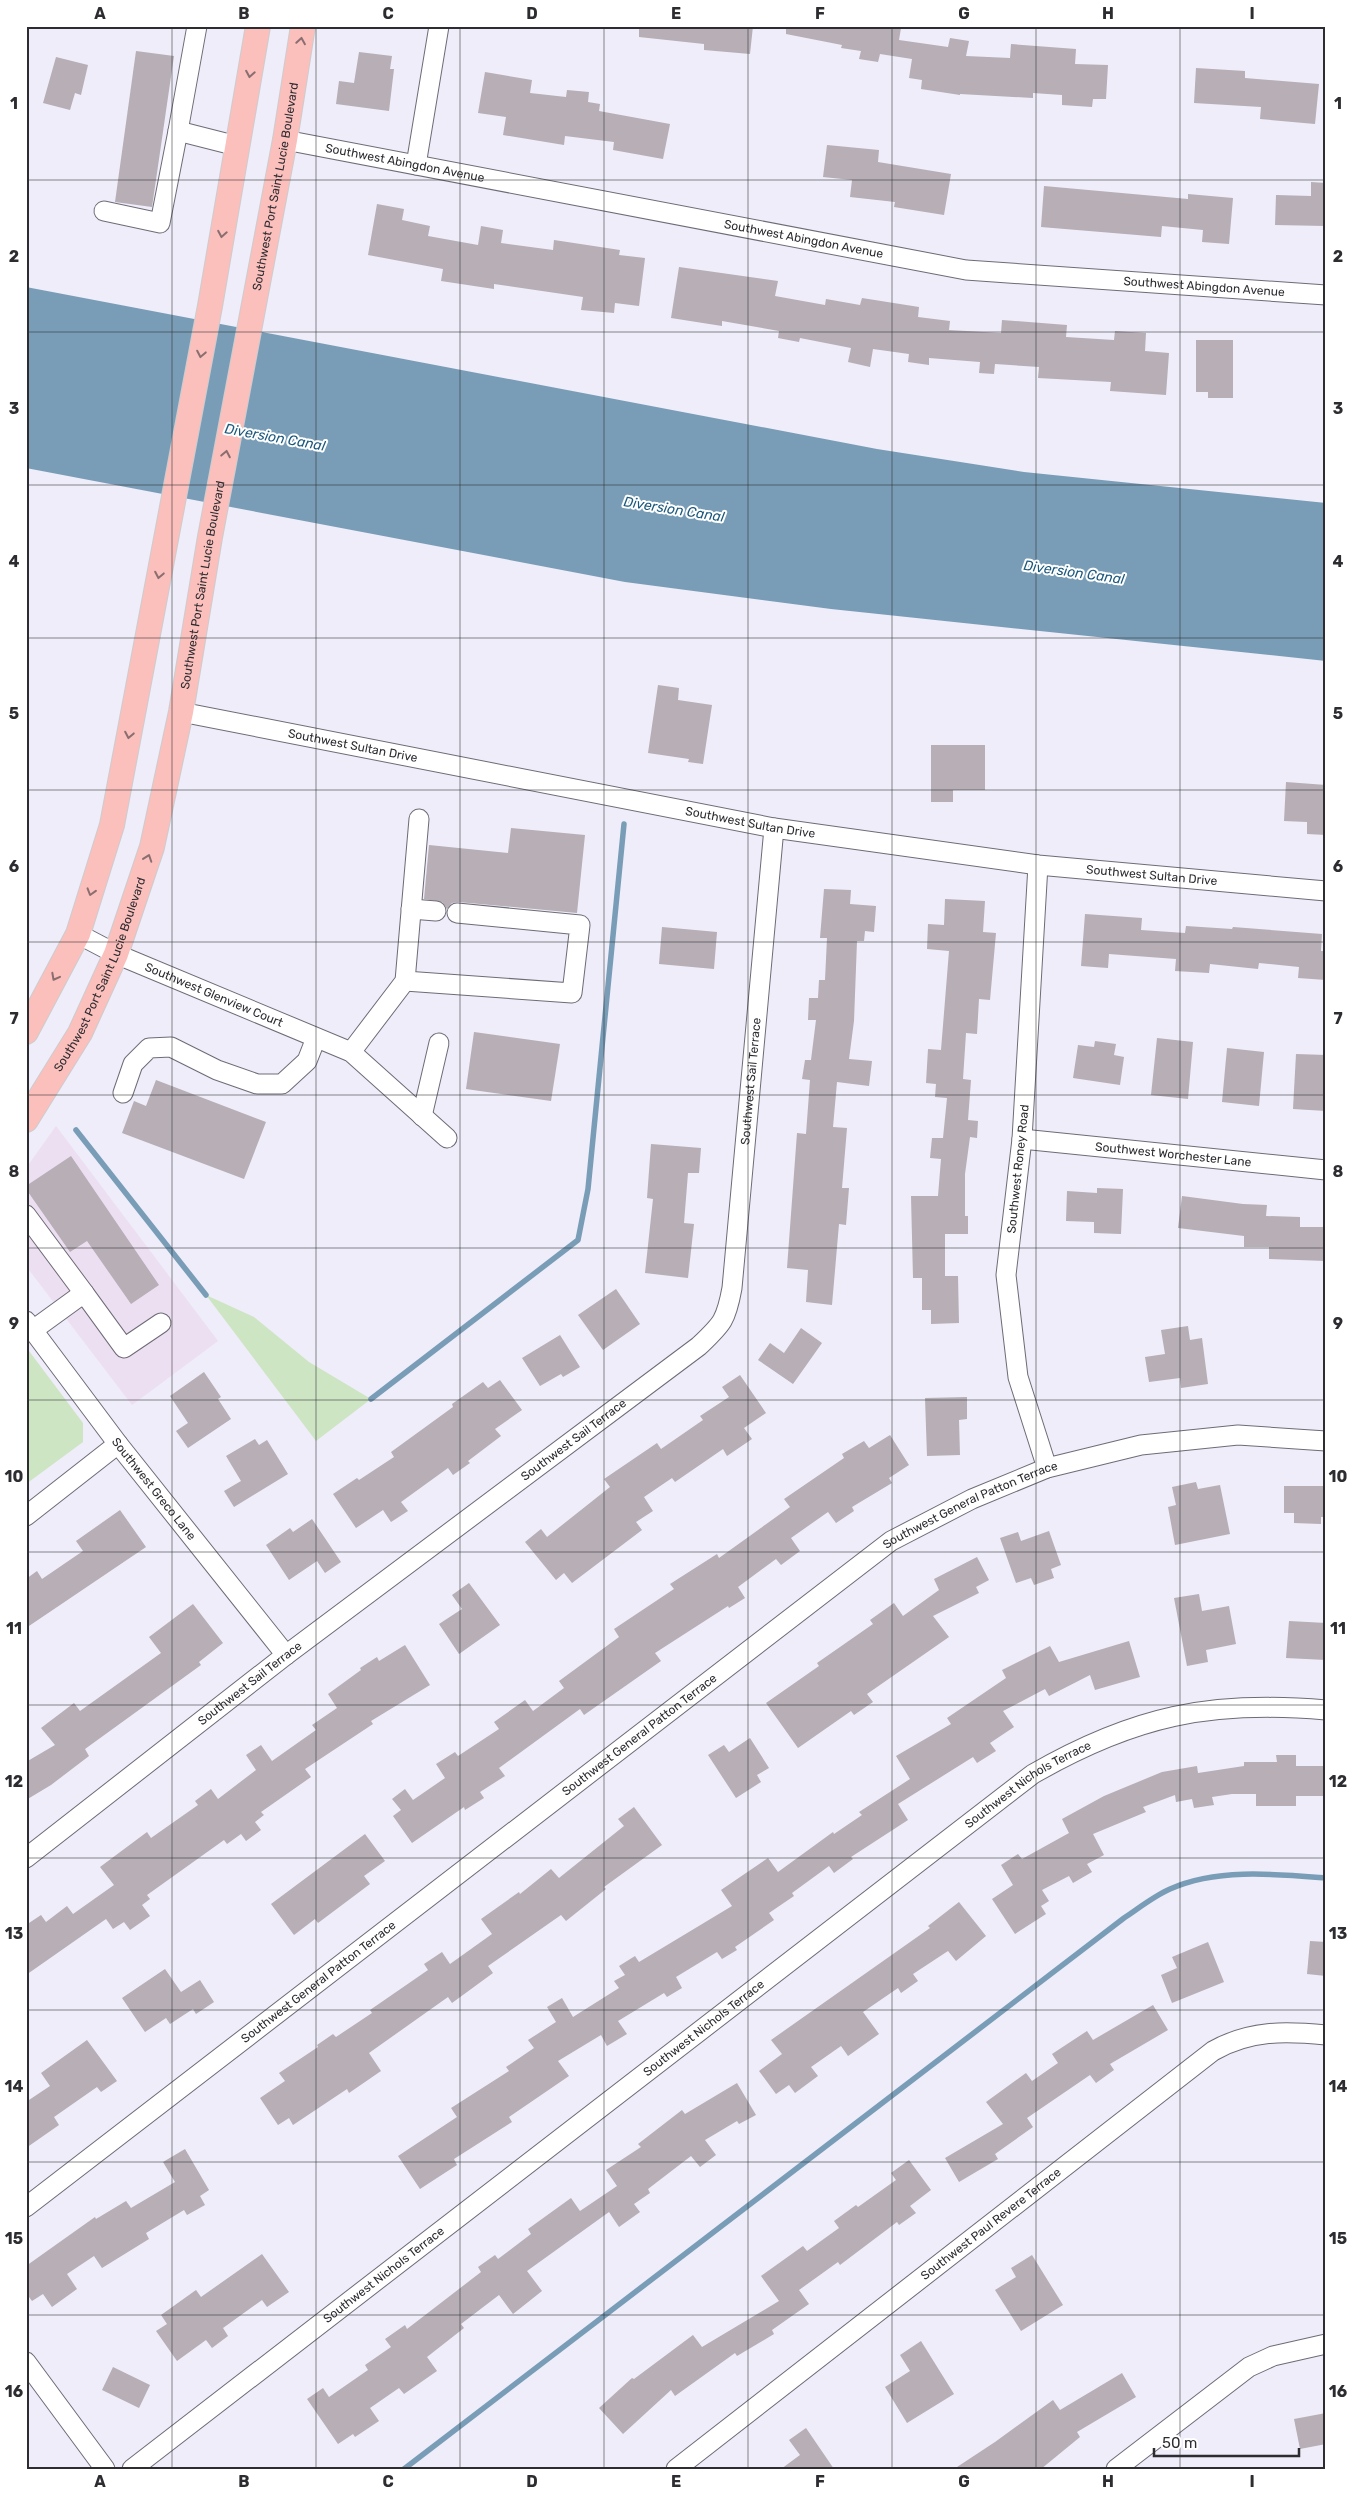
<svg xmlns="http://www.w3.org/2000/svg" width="1352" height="2495" font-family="Rubik,sans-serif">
<rect width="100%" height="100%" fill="#eeedf9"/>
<path fill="#eddff2" d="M56,1126L218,1341L132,1405L26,1266V1168Z"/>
<g fill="#cde5c3">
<path d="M206,1295L254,1317L309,1362L371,1399L316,1441Z"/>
<path d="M26,1347L83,1423V1442L26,1484Z"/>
</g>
<path fill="#799db7" d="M26,287L877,449L1024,472L1326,503V661L831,609L625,582L26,468Z"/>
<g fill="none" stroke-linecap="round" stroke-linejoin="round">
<g stroke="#799db7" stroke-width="5.5">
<path d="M76,1130L206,1295"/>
<path d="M371,1399L578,1240L588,1189L624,824"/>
<path d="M404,2469L1124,1918C1139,1908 1154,1896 1170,1889C1217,1868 1276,1874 1326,1878"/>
</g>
</g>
<g fill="#b7aeb6">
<path d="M639,26H753L750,54L704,50V44L639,37Z"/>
<path d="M786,26L901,28L899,40L948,47L950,38L969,41L966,56L1010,58L1011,44L1076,49L1075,64L1108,65L1106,99H1093L1092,107L1062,105V95L1033,93V98L960,94V95L921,89L922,80L909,78L912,59L880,54L878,62L859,59L861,51L841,48L842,45L786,34Z"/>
<path d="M136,51L174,56L152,207L115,202Z"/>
<path d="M359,52L392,56L390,69H394L389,111L336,104L339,81L354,83Z"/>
<path d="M56,57L88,65L81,95L75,93L70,110L43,103Z"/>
<path d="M1196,68L1245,71V78L1319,84L1315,124L1260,119L1261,107L1194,103Z"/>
<path d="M485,72L532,80L530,93L566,97L567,90L589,92L588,102L600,104L599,111L670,124L663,159L613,150L614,142L565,136L564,145L503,135L506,117L478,113Z"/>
<path d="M827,145L879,150L878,162L951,174L944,215L894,207L895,202L850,197L852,180L823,177Z"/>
<path d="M1311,182L1326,183V226L1275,225L1276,195L1311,196Z"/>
<path d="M1044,186L1188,199V194L1233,198L1229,244L1202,242L1203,230L1162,226L1161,237L1041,227Z"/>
<path d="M377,204L404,209L402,220L430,226L428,236L478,245L481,226L503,230L501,243L553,250L554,240L620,250L619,255L645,258L639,306L615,303L614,313L581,310L583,297L494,284V289L441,281L443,269L368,255Z"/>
<path d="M679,267L778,281L775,296L825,305L826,299L860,305L862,298L919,307L918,317L950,321L949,330L1001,333L1002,320L1067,325L1066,337L1114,340L1115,331L1146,333L1145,351L1169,353L1166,395L1110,391L1111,382L1038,378L1039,367L995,364L994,374L979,373L980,362L929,358V365L908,362L909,354L873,349L870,367L848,362L851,348L800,338L799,342L778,338L779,331L722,321V326L671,318Z"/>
<path d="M1196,340H1233V398H1208V392H1196Z"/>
<path d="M658,685L679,688L678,700L712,705L703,764L688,762L689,759L648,753Z"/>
<path d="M931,745H985V790H953V802H931Z"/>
<path d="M1286,782L1326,785V835L1307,834V822L1284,821Z"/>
<path d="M511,828L585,835L577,913L458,902L452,903L447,909L442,902L424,899L429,845L508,853Z"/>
<path d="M824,889L851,890L850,904L876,906L874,932L865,931L864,941H857L854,1021L849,1059L872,1061L869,1086L837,1082L833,1127L847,1128L842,1188H849L846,1225L839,1224L832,1305L806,1302L808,1270L787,1268L797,1133L806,1134L810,1080L802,1079L805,1060H811L816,1020H808L809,998H818L819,980H825L827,938H820Z"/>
<path d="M945,899L985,901L983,932L996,933L990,1000L979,999L977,1034L966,1033L963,1079L971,1080L968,1120L978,1121L977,1138L970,1137L965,1174V1216H968V1234H945V1276H958L959,1323L931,1324V1310H922V1278H913L911,1196H938L941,1159L930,1158L932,1138H943L947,1098L935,1097L936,1084L926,1083L928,1049L941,1050L949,951L927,949L928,924L944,925Z"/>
<path d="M1085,914L1142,918L1141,930L1185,933L1186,926L1232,929L1233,927L1322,934L1321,951H1326V980L1298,978L1299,967L1259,963L1258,969L1210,964L1209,973L1175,971L1176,959L1109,954L1108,968L1081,966Z"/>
<path d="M662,927L717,932L714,969L659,964Z"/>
<path d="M474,1032L560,1044L551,1101L466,1089Z"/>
<path d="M1157,1038L1193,1042L1188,1099L1151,1095Z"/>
<path d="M1095,1041L1116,1044L1114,1055L1124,1057L1120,1085L1073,1078L1078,1045L1094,1047Z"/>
<path d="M1227,1048L1264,1052L1259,1106L1222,1102Z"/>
<path d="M1296,1054L1326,1055V1111L1293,1109Z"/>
<path d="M156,1080L266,1122L244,1179L122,1133L134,1101L146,1106Z"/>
<path d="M651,1144L701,1148L699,1173H688L684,1223L694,1224L688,1278L645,1273L653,1199L647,1198Z"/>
<path d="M71,1156L159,1285L131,1304L87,1241L70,1252L26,1189V1186Z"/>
<path d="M1097,1188L1123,1189L1121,1234L1094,1233V1222L1066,1221L1067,1191L1097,1193Z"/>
<path d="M1182,1196L1243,1204L1267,1205L1266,1216L1300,1217V1227H1326V1261L1269,1259V1247H1244V1236L1178,1228Z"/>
<path d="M616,1289L640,1324L603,1350L578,1315Z"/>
<path d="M1188,1326L1190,1340L1202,1338L1208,1384L1181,1388L1180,1378L1149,1382L1145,1357L1165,1354L1161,1330Z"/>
<path d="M801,1328L822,1343L793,1384L758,1360L770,1343L784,1353Z"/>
<path d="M560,1335L580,1367L563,1377L561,1374L540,1386L522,1358Z"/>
<path d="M204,1372L221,1397L218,1399L231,1419L188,1448L176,1431L188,1423L170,1396Z"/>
<path d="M740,1375L766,1413L744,1428L752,1439L727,1456L723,1449L675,1482L672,1478L644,1497L653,1511L636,1522L642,1530L572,1583L564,1573L556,1580L525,1542L541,1529L547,1537L610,1487L604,1479L657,1443L661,1449L703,1420L700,1416L729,1397L722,1387Z"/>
<path d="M500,1380L522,1410L495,1429L501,1436L468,1461L470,1463L453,1475L448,1468L401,1502L408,1511L391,1522L383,1510L356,1528L333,1494L357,1478L359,1480L394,1457L391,1452L453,1407L452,1404L483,1382L488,1388Z"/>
<path d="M967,1397V1419L959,1420L960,1455L927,1456L925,1398Z"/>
<path d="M890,1435L909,1465L889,1478L892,1483L852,1507L854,1511L836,1523L828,1512L791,1538L800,1551L781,1565L776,1559L738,1587L745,1598L729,1608L728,1606L655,1653L661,1661L584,1715L580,1709L499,1768L505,1776L480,1792L484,1798L465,1810L464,1807L412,1843L393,1816L401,1810L392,1799L405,1789L413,1800L445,1778L436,1764L455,1752L458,1756L499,1729L494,1722L525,1700L533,1711L564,1688L559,1681L619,1637L614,1629L674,1589L670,1584L717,1554L719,1558L790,1507L784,1499L844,1458L842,1454L864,1441L869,1448Z"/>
<path d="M255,1439L259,1445L267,1440L288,1474L234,1507L224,1491L241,1481L226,1456Z"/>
<path d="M1196,1482L1198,1489L1220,1485L1230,1534L1175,1545L1168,1507L1176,1505L1172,1487Z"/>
<path d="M1284,1486H1326V1517H1321V1524L1294,1523V1513H1284Z"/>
<path d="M120,1510L146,1547L26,1628V1579L37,1571L42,1579L83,1551L76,1541Z"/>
<path d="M312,1519L341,1562L325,1573L317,1561L289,1580L266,1545L290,1528L293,1532Z"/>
<path d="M1049,1531L1061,1565L1051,1569L1054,1578L1034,1585L1031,1578L1016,1583L1000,1538L1018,1532L1021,1541Z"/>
<path d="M977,1557L989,1580L976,1587L979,1593L933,1616L949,1637L867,1694L873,1702L854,1715L851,1711L798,1748L766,1703L819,1666L817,1663L873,1624L870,1620L894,1603L903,1616L939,1590L934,1579Z"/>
<path d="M469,1583L500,1625L459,1654L439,1624L462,1609L452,1595Z"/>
<path d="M1199,1594L1202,1611L1229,1606L1236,1644L1206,1650L1208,1662L1187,1666L1174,1598Z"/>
<path d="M193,1604L223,1643L199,1662L201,1665L85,1749L89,1756L51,1785L26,1800V1762L55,1745L41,1728L74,1703L80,1711L161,1653L149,1637Z"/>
<path d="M1289,1621L1326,1623V1660L1286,1658Z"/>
<path d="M1129,1641L1140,1677L1095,1690L1090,1675L1049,1696L1045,1689L1003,1711L1014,1727L990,1743L996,1751L977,1763L973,1757L898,1804L908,1820L851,1857L853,1859L834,1873L829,1866L792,1893L794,1896L769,1913L774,1920L735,1947L737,1950L722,1959L717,1952L676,1977L682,1988L667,1997L664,1993L618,2021L627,2034L607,2046L601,2035L558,2061L569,2076L509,2117L512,2122L454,2159L457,2165L420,2189L398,2156L457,2117L451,2108L509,2071L506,2067L534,2048L528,2040L556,2022L547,2007L562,1998L573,2017L619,1988L614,1981L625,1975L619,1966L635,1956L639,1962L732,1906L721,1890L768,1858L778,1872L833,1832L834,1834L862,1815L859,1812L910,1779L896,1756L951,1724L947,1718L1006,1678L1002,1670L1050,1646L1059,1662Z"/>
<path d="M405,1645L430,1685L371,1721L373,1724L305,1769L311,1777L261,1812L264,1815L255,1822L261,1830L246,1841L241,1834L227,1844L224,1840L147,1895L150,1899L142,1905L150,1916L130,1930L124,1922L113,1929L106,1919L26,1975V1925L41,1915L46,1922L67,1906L73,1914L114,1885L100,1867L147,1832L151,1838L198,1805L195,1801L211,1789L218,1799L256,1770L246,1755L261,1745L272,1761L316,1730L312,1725L337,1708L328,1694L361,1670L360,1668L377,1657L379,1661Z"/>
<path d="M750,1738L769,1768L757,1775L761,1782L736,1798L708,1755L724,1745L729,1752Z"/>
<path d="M1276,1755H1296V1766H1326V1796H1296V1806H1256V1794H1232L1212,1797L1214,1805L1194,1808L1192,1799L1176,1802L1175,1795L1143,1807L1146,1812L1093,1834L1104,1855L1087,1864L1092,1872L1073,1883L1069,1876L1042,1890L1049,1901L1041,1906L1046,1914L1015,1934L992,1899L1013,1885L1001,1865L1018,1854L1022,1859L1069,1833L1062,1819L1104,1796L1162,1772L1197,1766L1198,1773L1244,1766V1762H1277Z"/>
<path d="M634,1807L662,1845L604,1887L606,1889L566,1921L561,1915L488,1966L493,1973L452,2003L448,1997L369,2053L381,2071L349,2093L347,2089L293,2125L289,2118L278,2125L260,2098L285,2081L279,2073L318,2047L317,2045L333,2034L336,2037L372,2013L370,2010L428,1970L424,1964L442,1952L450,1964L492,1934L481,1919L519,1892L520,1894L551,1869L559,1878L624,1826L618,1819Z"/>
<path d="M365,1834L385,1861L364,1876L370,1884L318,1923L315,1919L294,1935L271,1904Z"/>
<path d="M959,1902L986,1936L956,1961L948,1951L913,1974L918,1981L901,1993L898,1988L863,2012L879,2034L848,2056L841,2046L811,2067L818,2076L795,2093L789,2085L776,2094L759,2071L782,2054L771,2040L930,1928L928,1926Z"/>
<path d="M1310,1941L1326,1942V1976L1307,1974Z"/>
<path d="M1208,1942L1224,1982L1172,2003L1161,1975L1177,1968L1172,1957Z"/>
<path d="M165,1969L181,1992L200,1980L214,2002L196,2014L193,2009L170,2024L166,2018L145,2032L122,1998Z"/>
<path d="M1153,2005L1168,2030L1110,2064L1114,2070L1096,2083L1090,2075L1027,2118L1033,2127L995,2154L998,2159L959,2182L945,2158L1003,2124L986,2102L1026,2073L1032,2081L1058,2063L1052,2054L1087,2031L1093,2040Z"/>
<path d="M87,2040L117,2081L101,2092L97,2087L54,2117L59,2125L26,2148V2102L50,2086L41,2073Z"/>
<path d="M737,2083L756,2115L739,2124L737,2121L705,2140L716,2155L700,2167L691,2156L648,2189L650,2193L634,2204L640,2212L619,2227L609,2212L527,2271L542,2291L513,2314L499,2295L461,2324L464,2328L427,2357L437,2371L404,2394L399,2388L370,2408L379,2421L355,2437L353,2434L338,2444L307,2399L323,2388L329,2397L368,2370L365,2365L391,2347L385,2339L405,2325L407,2329L481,2272L478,2267L495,2255L498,2259L531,2234L528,2229L571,2198L580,2211L617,2186L606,2170L641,2147L638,2144L682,2110L685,2114Z"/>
<path d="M185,2149L209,2190L200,2196L205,2205L187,2215L184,2210L146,2233L149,2239L102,2268L94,2256L67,2274L77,2289L52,2307L43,2294L32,2301L26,2293V2266L95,2217L96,2219L126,2201L131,2208L175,2182L163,2162Z"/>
<path d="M909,2160L931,2190L910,2206L916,2213L899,2225L897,2222L840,2265L838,2262L799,2290L809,2304L772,2330L774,2334L737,2356L735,2353L675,2396L671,2390L623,2434L599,2408L632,2378L634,2379L693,2335L702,2347L779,2301L761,2276L803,2246L807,2251L839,2228L834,2221L856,2205L858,2207L896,2180L891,2173Z"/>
<path d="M262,2254L289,2292L267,2307L262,2300L223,2328L228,2336L212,2348L206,2340L177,2361L156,2331L167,2324L161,2315L196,2290L201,2297Z"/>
<path d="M1032,2255L1063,2305L1021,2331L995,2290L1016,2277L1011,2268Z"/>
<path d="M921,2341L954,2394L907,2423L885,2387L910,2371L900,2355Z"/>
<path d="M113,2367L150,2385L139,2408L102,2390Z"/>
<path d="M1122,2373L1136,2397L1077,2432L1080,2437L1041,2469H954L995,2442L1053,2400L1060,2410Z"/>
<path d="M1326,2413V2444L1300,2449L1294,2419Z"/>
<path d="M806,2428L834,2469H781L800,2455L789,2440Z"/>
</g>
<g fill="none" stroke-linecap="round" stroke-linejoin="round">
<g stroke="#6d6c76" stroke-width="21">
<g id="minor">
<path d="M197,26L178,131L237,146"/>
<path id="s1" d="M285,140L966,270L1326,295"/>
<path d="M416,165L439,26"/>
<path d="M104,211L160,223L178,131"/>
<path id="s2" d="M181,712L774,828L1038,865L1326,891"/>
<path d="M1038,865L1022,1139L1006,1275L1018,1377L1047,1468"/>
<path d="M411,909L436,911"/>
<path id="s3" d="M78,934L116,954L351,1052L447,1138"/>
<path d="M405,981L572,993L580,925L457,913"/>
<path d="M351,1052L405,981L419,819"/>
<path d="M123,1093L133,1064L149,1048L171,1047L217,1070L257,1084H282L307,1061L316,1038"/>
<path d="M422,1116L439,1043"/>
<path id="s4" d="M1022,1139L1326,1170"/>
<path d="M26,1215L84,1293"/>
<path id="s5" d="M26,1321L118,1444L286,1655"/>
<path d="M33,1330L84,1293L124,1348L161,1323"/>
<path d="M26,1516L118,1444"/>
<path id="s6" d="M26,1858L286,1655L699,1346C722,1324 726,1321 732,1288L774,828"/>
<path id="s7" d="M26,2207L891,1541L972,1499L1047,1468L1141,1445L1238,1435L1326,1441"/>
<path d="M26,2362L105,2469"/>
<path id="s8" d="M132,2469L1033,1774C1134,1716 1210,1700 1326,1710"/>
<path id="s9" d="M676,2469L1213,2051C1250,2030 1285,2031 1326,2035"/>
<path d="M1116,2469L1249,2367L1273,2356L1326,2344"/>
</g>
</g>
<g stroke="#cdccce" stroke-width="26">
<g id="major">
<path d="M26,1032L78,934L112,825L210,306L258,26"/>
<path id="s10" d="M26,1120L80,1033L116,954L152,847L181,712L210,537L285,140L303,26"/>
</g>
</g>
<use href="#minor" stroke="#fff" stroke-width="19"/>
<use href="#major" stroke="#fbbfbc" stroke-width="24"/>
</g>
<defs><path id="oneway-chevron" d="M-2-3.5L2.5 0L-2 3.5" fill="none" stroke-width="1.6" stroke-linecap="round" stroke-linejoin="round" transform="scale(1.25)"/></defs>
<g stroke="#8a6e70">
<use href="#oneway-chevron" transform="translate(301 41) rotate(-81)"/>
<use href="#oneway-chevron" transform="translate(250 74) rotate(100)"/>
<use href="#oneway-chevron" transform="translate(222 234) rotate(100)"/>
<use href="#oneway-chevron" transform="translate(201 354) rotate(101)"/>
<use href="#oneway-chevron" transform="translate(226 454) rotate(-79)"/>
<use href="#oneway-chevron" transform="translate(159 575) rotate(101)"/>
<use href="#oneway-chevron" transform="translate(129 735) rotate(101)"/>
<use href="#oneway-chevron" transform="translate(148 858) rotate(-71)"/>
<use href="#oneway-chevron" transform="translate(91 892) rotate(107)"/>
<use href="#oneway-chevron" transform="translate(55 977) rotate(118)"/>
</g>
<path fill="none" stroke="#2d2c31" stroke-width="1" stroke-opacity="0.55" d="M172,26V2469M316,26V2469M460,26V2469M604,26V2469M748,26V2469M892,26V2469M1036,26V2469M1180,26V2469M26,180H1326M26,332H1326M26,485H1326M26,638H1326M26,790H1326M26,942H1326M26,1095H1326M26,1248H1326M26,1400H1326M26,1552H1326M26,1705H1326M26,1858H1326M26,2010H1326M26,2162H1326M26,2315H1326"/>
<g text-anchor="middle" stroke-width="4" stroke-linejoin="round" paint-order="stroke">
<g font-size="12" fill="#2d2c31" stroke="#fff">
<text dy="4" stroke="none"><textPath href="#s1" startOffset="122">Southwest Abingdon Avenue</textPath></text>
<text dy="4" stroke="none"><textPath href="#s10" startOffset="974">Southwest Port Saint Lucie Boulevard</textPath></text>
<text dy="4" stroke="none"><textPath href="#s1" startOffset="528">Southwest Abingdon Avenue</textPath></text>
<text dy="4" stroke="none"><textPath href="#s1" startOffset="932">Southwest Abingdon Avenue</textPath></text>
<text dy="4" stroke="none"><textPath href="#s10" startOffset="569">Southwest Port Saint Lucie Boulevard</textPath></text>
<text dy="4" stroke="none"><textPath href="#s2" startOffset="175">Southwest Sultan Drive</textPath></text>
<text dy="4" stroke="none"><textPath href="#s2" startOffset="580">Southwest Sultan Drive</textPath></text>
<text dy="4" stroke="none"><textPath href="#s2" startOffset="985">Southwest Sultan Drive</textPath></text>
<text dy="4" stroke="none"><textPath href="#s10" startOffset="164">Southwest Port Saint Lucie Boulevard</textPath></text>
<text dy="4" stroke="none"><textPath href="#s3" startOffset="149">Southwest Glenview Court</textPath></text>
<text dy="4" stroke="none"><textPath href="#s6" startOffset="1122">Southwest Sail Terrace</textPath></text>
<text dy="4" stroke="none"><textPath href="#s4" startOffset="152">Southwest Worchester Lane</textPath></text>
<text transform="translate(1018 1169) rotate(-84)" y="4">Southwest Roney Road</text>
<text dy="4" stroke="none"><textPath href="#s6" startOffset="689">Southwest Sail Terrace</textPath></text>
<text dy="4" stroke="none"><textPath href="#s5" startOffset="211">Southwest Greco Lane</textPath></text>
<text dy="4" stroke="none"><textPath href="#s7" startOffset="1179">Southwest General Patton Terrace</textPath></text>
<text dy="4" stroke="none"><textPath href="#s6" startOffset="284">Southwest Sail Terrace</textPath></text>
<text dy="4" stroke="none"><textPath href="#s7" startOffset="774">Southwest General Patton Terrace</textPath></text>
<text dy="4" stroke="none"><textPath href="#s8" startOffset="1128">Southwest Nichols Terrace</textPath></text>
<text dy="4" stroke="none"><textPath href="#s7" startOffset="369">Southwest General Patton Terrace</textPath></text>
<text dy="4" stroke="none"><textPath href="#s8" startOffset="722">Southwest Nichols Terrace</textPath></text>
<text dy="4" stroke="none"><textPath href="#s9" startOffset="399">Southwest Paul Revere Terrace</textPath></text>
<text dy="4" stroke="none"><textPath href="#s8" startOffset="318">Southwest Nichols Terrace</textPath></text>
</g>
<g font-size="14" font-style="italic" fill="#1b587d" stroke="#fff">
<text transform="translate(275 437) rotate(10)" y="5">Diversion Canal</text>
<text transform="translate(674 509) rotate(9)" y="5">Diversion Canal</text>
<text transform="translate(1074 572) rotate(8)" y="5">Diversion Canal</text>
</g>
</g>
<rect width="1352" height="2495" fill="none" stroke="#ffffff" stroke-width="55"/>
<path d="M1154 2448v8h145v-8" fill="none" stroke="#2d2c31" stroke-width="2.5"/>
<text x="1162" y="2448" font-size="15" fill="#2d2c31" stroke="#ffffff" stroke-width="4" paint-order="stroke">50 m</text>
<rect x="28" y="28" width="1296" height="2440" fill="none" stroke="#2d2c31" stroke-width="2"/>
<g font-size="16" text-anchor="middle" font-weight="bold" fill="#2d2c31">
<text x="100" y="19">A</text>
<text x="244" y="19">B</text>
<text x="388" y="19">C</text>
<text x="532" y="19">D</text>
<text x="676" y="19">E</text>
<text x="820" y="19">F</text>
<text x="964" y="19">G</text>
<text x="1108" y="19">H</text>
<text x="1252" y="19">I</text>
<text x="14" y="109">1</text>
<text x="1338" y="109">1</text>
<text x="14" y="262">2</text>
<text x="1338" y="262">2</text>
<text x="14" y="414">3</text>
<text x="1338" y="414">3</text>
<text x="14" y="567">4</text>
<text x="1338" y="567">4</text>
<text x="14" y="719">5</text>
<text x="1338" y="719">5</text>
<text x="14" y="872">6</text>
<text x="1338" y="872">6</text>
<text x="14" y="1024">7</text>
<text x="1338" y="1024">7</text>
<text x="14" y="1177">8</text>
<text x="1338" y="1177">8</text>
<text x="14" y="1329">9</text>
<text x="1338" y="1329">9</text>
<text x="14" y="1482">10</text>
<text x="1338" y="1482">10</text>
<text x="14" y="1634">11</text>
<text x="1338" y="1634">11</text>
<text x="14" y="1787">12</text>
<text x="1338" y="1787">12</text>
<text x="14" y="1939">13</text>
<text x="1338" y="1939">13</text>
<text x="14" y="2092">14</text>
<text x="1338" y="2092">14</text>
<text x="14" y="2244">15</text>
<text x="1338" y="2244">15</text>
<text x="14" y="2397">16</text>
<text x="1338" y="2397">16</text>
<text x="100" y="2487">A</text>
<text x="244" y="2487">B</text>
<text x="388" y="2487">C</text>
<text x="532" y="2487">D</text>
<text x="676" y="2487">E</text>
<text x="820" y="2487">F</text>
<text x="964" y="2487">G</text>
<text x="1108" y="2487">H</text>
<text x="1252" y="2487">I</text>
</g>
</svg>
